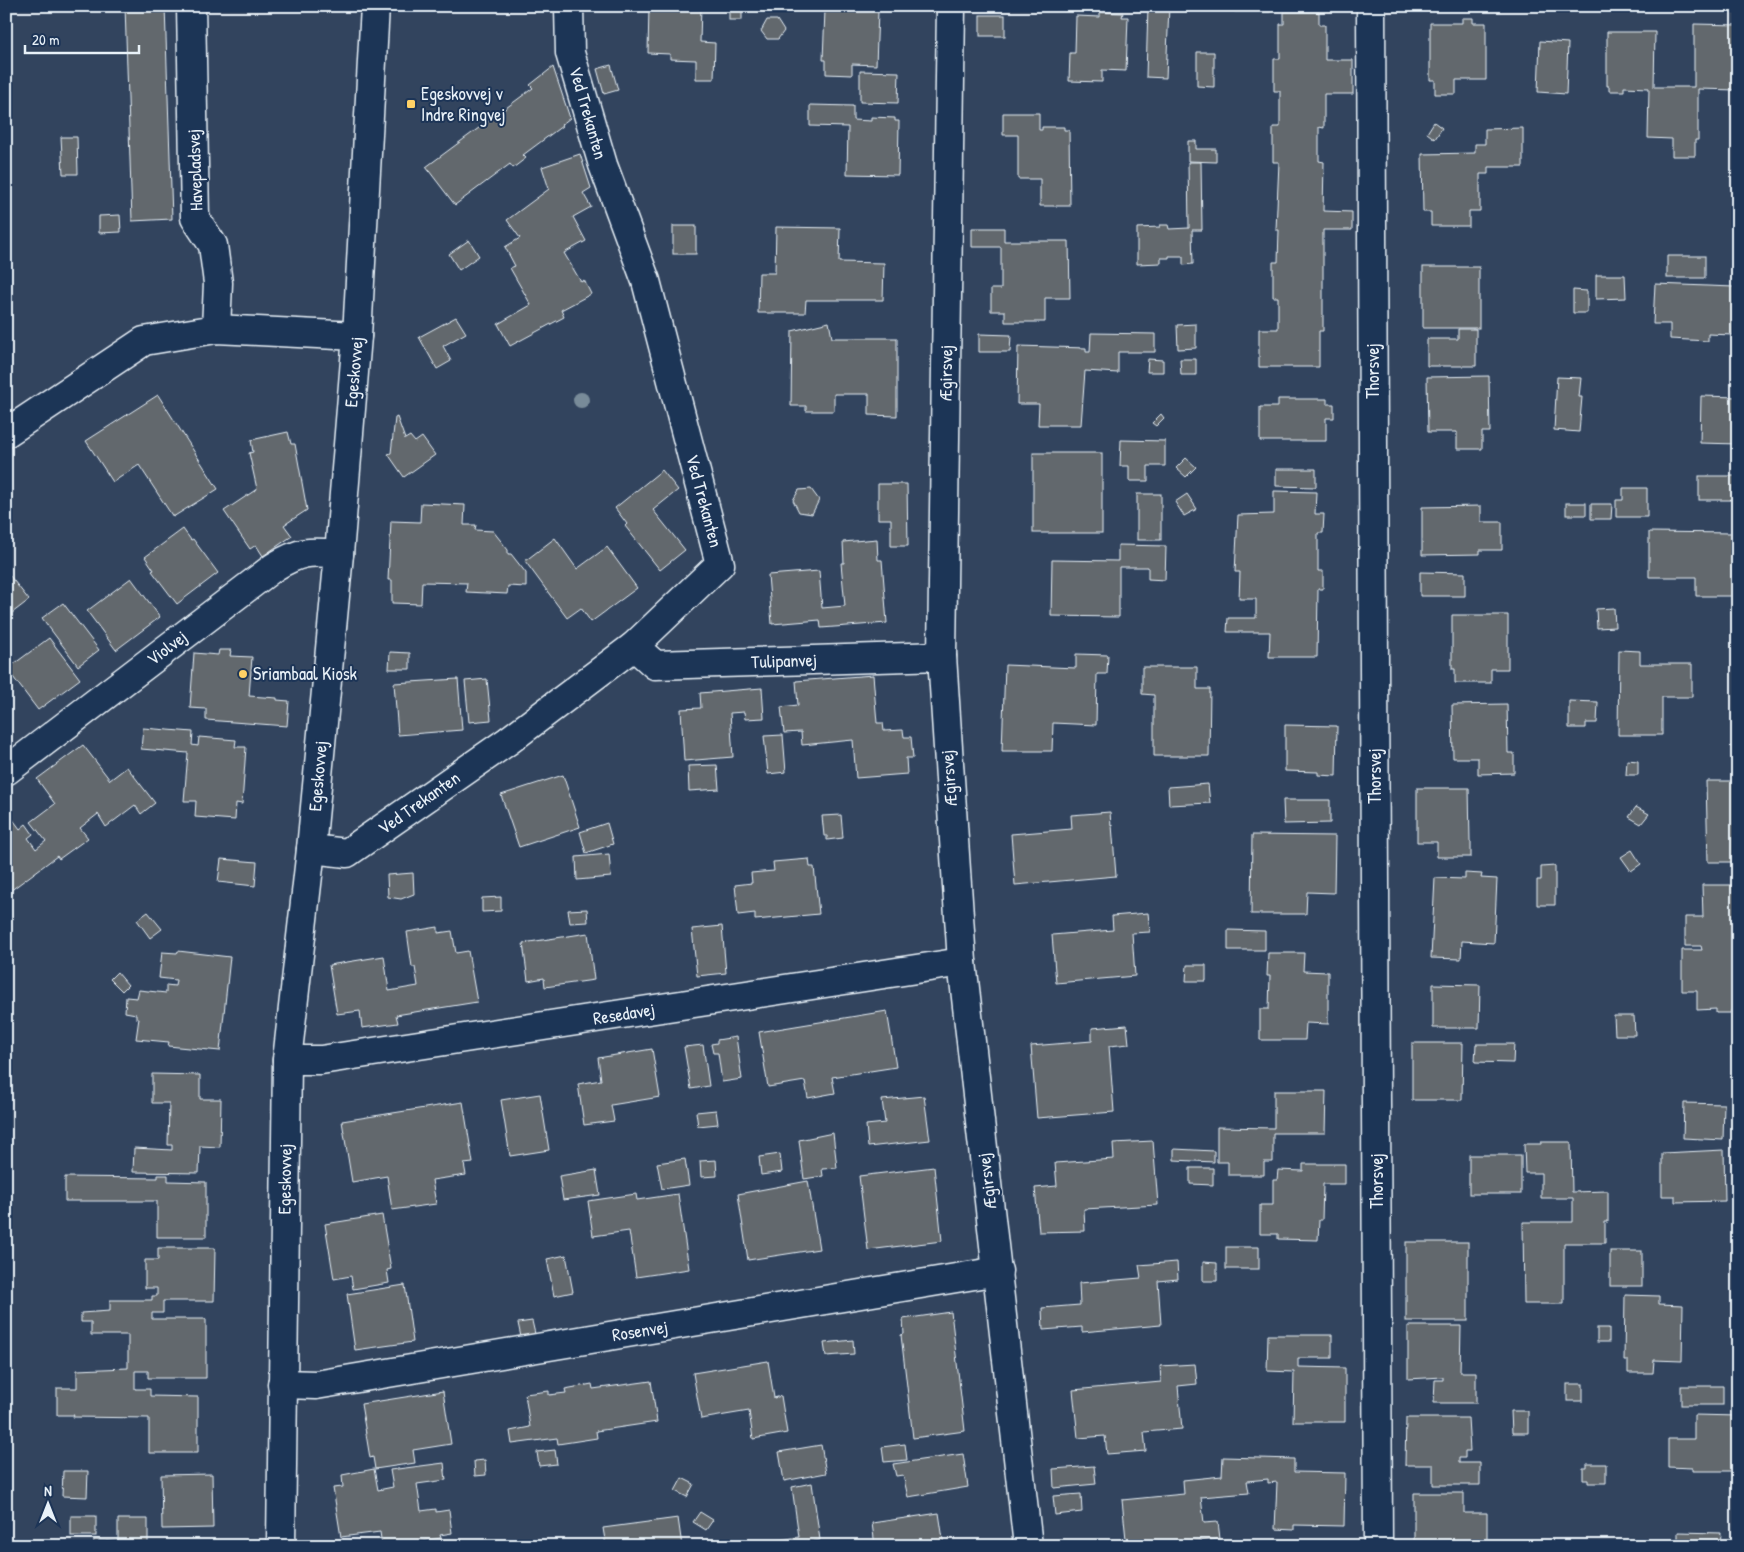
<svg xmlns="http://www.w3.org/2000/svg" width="1744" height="1552" font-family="'Patrick Hand',sans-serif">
<rect width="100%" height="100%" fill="#32445e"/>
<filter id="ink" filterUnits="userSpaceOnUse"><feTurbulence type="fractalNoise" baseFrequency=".02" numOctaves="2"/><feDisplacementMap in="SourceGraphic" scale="10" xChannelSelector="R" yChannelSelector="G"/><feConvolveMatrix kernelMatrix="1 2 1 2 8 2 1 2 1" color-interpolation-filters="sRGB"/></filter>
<g filter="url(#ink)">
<g fill="#62686d" stroke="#e8f1f8">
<path d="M125,6H165L172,219L132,221Z"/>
<path d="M649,6H701L700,42L715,43L714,79H696V60L670,59V54L648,53Z"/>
<rect x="729" y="6" width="13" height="14"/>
<path d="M1148,6H1169L1166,78L1146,77Z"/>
<rect x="1235" y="6" width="35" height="6"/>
<path d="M849,7L871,8V11H878L876,65L852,64V75L826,74V60H823L825,10H849Z"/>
<path d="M1100,12L1123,13L1122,17H1128L1126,71L1102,70V82L1069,81L1070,53H1075L1076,16L1100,17Z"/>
<path d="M1284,12H1319V25H1325V60H1353V94H1324V128L1319,127V161L1324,162L1323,211L1352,212V230H1323V331H1319V367H1259V329H1278V297H1273V262H1278L1279,230H1276L1279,162H1273V127H1280V91H1274V59H1280V24H1284Z"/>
<rect x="980" y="15" width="25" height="21"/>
<path d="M1462,18H1473V23H1486V80H1456V94H1435V80H1430V23H1462Z"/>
<path d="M767,20H777L784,31L778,39H767L761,31Z"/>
<path d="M1694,24L1738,25V90L1698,89V140H1695V156H1672V139L1648,138L1649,88L1624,87V91H1609V86H1607V32H1655L1654,87H1694Z"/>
<path d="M1540,41L1568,43L1566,94L1538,92Z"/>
<path d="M1197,52H1214V87L1197,86Z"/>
<path d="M611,65L618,90L604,94L597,69Z"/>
<path d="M553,67L570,118L561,125L562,126L523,155L526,158L513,168L510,164L455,205L426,167L533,88L530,85Z"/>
<path d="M860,71L899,72L898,103L860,102Z"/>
<path d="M810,105L853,106V120L871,121V117L895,118V121H899L898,175L847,174L848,127L810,126Z"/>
<path d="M1003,113H1039V130H1042V127H1064V130H1069L1070,206H1040V179H1018V135H1003Z"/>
<path d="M1434,122L1442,128L1435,139L1427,133Z"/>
<path d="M1523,128V167H1488V174H1480V211H1469V226H1431V212H1423L1422,154L1475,153V144H1485V129Z"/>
<path d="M61,137H77L78,174H63Z"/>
<path d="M1188,141H1196V149H1216V162L1188,161Z"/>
<path d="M580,154L591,188L583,193L591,207L573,217L586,241L564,253L581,282L584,280L591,294L561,310L564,317L510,346L498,324L531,305L510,268L515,266L505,247L520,238L507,220L549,189L542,167Z"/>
<path d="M1188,162H1201L1202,230H1192L1193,264L1183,265V256H1169V258H1161V263L1137,264V228L1160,227V225H1168L1169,229L1189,228Z"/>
<path d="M120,215L121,232L99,233V216Z"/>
<rect x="673" y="226" width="23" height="28"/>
<path d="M776,227L840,228L839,262L884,263L883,300H806L805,313H758L759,273H775Z"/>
<path d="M972,228H1004V241H1069L1070,298H1045V322H1005V311H991V289H1001V247H972Z"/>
<path d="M469,240L479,256L459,270L449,254Z"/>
<rect x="1667" y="256" width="38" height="22"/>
<rect x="1423" y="267" width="56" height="61"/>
<path d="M1596,275H1625L1626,298L1596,299Z"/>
<path d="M1655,284L1734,287L1733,335L1708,334V341L1670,339V324H1653Z"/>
<path d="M1573,290L1587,291V313H1573Z"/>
<path d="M456,317L466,333L443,346L451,361L437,369L419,337Z"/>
<path d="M829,322L832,338H897V416L869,415V394H834V411H806V406H791L792,331Z"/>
<path d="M1196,324V348L1178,349L1177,325Z"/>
<path d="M1458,329H1476V366H1427V339H1458Z"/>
<path d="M1091,333L1155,334V352H1118V373L1085,371L1081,425H1038L1039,404H1017L1018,346L1086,348V352H1090Z"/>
<path d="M979,334L1011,335L1010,352H979Z"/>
<path d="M1148,359L1163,360V372H1147Z"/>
<path d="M1180,359H1196V375H1181Z"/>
<path d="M1489,376L1490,432H1482V449H1457V432H1428L1427,377Z"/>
<path d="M1557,377L1581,378L1579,397H1582L1579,432L1554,430Z"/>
<path d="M158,395L218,489L173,517L139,465L113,482L86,441Z"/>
<path d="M1701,396L1738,397V444L1700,443Z"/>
<path d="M1278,399H1327V404H1334V418H1326V441H1260V407H1278Z"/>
<path d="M1161,414L1164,418L1156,426L1152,423Z"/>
<path d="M397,417L405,439L410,436L415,442L422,437L435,455L404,477L388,454L391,453L395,418Z"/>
<path d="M288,432L291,444H295L307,510L284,525L292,536L263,556L256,545L250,549L224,511L257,489L249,453L253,452L251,440Z"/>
<path d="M1121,440L1165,441V466H1148V481H1129V466H1120Z"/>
<rect x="1033" y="453" width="69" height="80"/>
<path d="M1186,458L1196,467L1186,477L1176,468Z"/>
<path d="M1276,469H1316V487L1276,486Z"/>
<path d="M662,470L678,490L653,510L685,550L660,570L625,526L627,524L615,508Z"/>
<rect x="1699" y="476" width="39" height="24"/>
<path d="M878,484H907L908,546H891V519H878Z"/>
<path d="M1623,488H1647V517H1616V500H1623Z"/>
<path d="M811,489L819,500L812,514L799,512L793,500L799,490Z"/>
<path d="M1274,491L1316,492L1315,514H1324L1323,533H1318V571H1323V589H1318L1317,657H1269L1270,632H1227L1228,618H1256V599H1239L1240,572H1235L1238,515L1274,514Z"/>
<rect x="1137" y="494" width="24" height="46"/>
<path d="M1187,494L1197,509L1184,516L1175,502Z"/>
<path d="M421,503L465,505L464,525H476L475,530L493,531L508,550V554H511L526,573V587L508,586L507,594L466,592L467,583L422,582L421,604L392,603V580H388L391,521L420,522Z"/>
<rect x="1566" y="503" width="20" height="12"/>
<path d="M1591,504H1612L1611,519H1591Z"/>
<path d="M1481,506V522H1502V550H1480V554L1422,555V507Z"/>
<path d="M183,529L191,540L193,539L218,573L177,604L152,571L154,570L145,557Z"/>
<path d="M1649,532L1733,533L1732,596H1696V577H1649Z"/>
<path d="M555,538L577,569L607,547L637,588L591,622L581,608L567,618L525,561Z"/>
<path d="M877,539L878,560H882L887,623L821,628L820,620L772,624L768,575L819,571L822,608L845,606L841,563H844L843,542Z"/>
<path d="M1118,545L1166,546L1165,580L1148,579V567H1119V617L1051,616L1052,560L1118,561Z"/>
<path d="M6,571L29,600L12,613L6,605Z"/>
<path d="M1420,572L1465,573V596H1420Z"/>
<path d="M131,578L160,617L116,650L87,611Z"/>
<path d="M63,603L99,650L78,666L42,618Z"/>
<path d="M1614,608L1615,627L1597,628L1596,609Z"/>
<path d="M1452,615H1508V669H1491V683H1455V669H1452Z"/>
<path d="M49,638L80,679L38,710L7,669Z"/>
<path d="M219,650H231L230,656L252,657L249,696L277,698V700L289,701L287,726L206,720V709L190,708L194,653L218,655Z"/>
<path d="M1619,650L1640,651V664H1692V697H1662V735H1618Z"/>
<path d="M390,652L410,653V669H389Z"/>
<path d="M1076,654L1108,655L1107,674H1097L1096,725L1053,723L1052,751H1002L1005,665L1076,668Z"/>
<path d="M1142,667H1197V689H1210L1209,756H1154V695L1142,694Z"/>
<path d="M873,675L877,723H883L884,731L903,730L904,737H911L913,758H906L907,774L856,778L853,740L802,745L801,732L784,733L781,707L798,705L796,681Z"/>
<path d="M458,679L462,730L398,735L394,683Z"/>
<path d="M487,679L491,720L469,722L465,681Z"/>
<path d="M762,688L764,718L745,719L744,712L730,713L733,757L684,761L681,709L701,708L700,693Z"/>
<path d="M1569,701L1598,702L1597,723H1586V728H1569Z"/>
<path d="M1507,704L1508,753H1514V773L1478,774V758H1453L1452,705Z"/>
<path d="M1285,725L1337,726L1336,776L1318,775V772L1285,771Z"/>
<path d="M143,728L193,732L192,745L198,746L199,737L236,740L235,747H246L242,804L236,803L235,820L195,817L196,801H184L188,753L141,749Z"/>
<path d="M783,735L786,772L768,774L764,736Z"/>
<path d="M83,745L110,780L127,767L155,803L141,814L135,805L106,827L98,814L80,828L88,838L59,859L57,856L6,894V810L20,829L26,824L33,834L28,838L36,849L46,841L31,822L55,804L37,779Z"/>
<path d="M1627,760L1638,761V775H1626Z"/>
<path d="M717,765L719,789L689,791L688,766Z"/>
<path d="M563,775L580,827L519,847L501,795Z"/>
<path d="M1706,781H1738V862H1708Z"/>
<path d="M1208,784L1210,803L1169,805L1168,787Z"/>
<path d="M1417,788H1469L1470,842H1471V857H1437V842H1417Z"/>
<path d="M1283,800H1330V823L1284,824Z"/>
<path d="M1636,807L1649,814L1641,824L1629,817Z"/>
<path d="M1110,812L1111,826L1112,825L1116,876L1015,885L1011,834L1072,829L1071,815Z"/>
<path d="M841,815L843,838L827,840V836H824L822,816Z"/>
<path d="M607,823L613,844L586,853L580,832Z"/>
<path d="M1252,835L1335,836L1334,893L1307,892L1306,914H1251Z"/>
<path d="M1632,850L1641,864L1631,871L1621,857Z"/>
<path d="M609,854L611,877L577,880L576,857Z"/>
<path d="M221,859L257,862L255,886L218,882Z"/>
<path d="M809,859L810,867H814L819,914L755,920V913L738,915L735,885L752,883L751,873L774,871L773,862Z"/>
<path d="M1555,866V905H1537V880H1541V867Z"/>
<path d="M413,873L414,894L401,899L388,897L387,875Z"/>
<path d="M1465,873L1482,874L1481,878L1497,879L1494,943L1462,941L1461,959L1431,958L1435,878L1465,879Z"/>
<path d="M1702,885H1738V940H1735V963H1738V1010H1731V1013H1716V1009L1697,1010V991H1682V950H1702L1701,946H1685V917H1703Z"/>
<path d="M501,897V911L482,912V898Z"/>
<path d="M587,909L588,922L570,923L568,910Z"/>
<path d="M148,912L162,929L150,938L137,920Z"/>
<path d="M1148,913L1150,932L1132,933L1135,976L1056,983L1052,935L1113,930L1112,916Z"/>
<path d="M722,926L726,973L697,976L692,929Z"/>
<path d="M438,927V933L452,931L456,953L468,951L477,1002L396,1015L398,1023L362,1028L360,1011L337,1014L329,965L384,956L389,991L418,986L415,967H412L407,932Z"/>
<path d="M1228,930L1265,931V950H1228Z"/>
<path d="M588,933L594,980L545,987L544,978L528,981L523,943Z"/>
<path d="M178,951L230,957L220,1051L168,1046L169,1042L136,1039L139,1018H136V1014L125,1012L126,997L137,998L139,990L166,993V985L175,986L176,980L159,978L162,952L177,953Z"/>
<path d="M1268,953H1304L1303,971L1328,972V1024L1306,1023L1305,1040H1260V1009H1269L1270,976H1267Z"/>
<path d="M1187,965H1206V981H1186Z"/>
<path d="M117,972L128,985L122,991L110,979Z"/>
<path d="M1433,984L1480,985L1479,1028H1433Z"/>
<path d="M887,1011L896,1067L832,1077L835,1093L808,1098L805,1081L768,1087L759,1032Z"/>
<path d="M1614,1016H1634L1635,1035H1615Z"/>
<path d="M1127,1025L1129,1044L1109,1046L1114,1112L1037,1118L1031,1046L1092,1041V1028Z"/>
<path d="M736,1037L742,1079L722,1082L718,1053H713L711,1044L717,1043V1040Z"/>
<path d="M1412,1043H1463L1462,1100H1412Z"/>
<path d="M1476,1044H1514L1513,1063L1475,1062Z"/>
<path d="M703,1045L709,1086L691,1089L684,1047Z"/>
<path d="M652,1049L660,1097L611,1105L614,1121L584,1125L578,1084L601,1080L598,1058Z"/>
<path d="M152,1074L200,1075V1099H221L220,1147L200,1146L199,1173L133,1172L134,1148L172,1150V1145H168L169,1103H152Z"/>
<path d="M1274,1091H1326L1325,1133H1273V1162H1264V1175H1228V1162H1217V1127L1274,1128Z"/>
<path d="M540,1094L549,1150L510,1156L501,1100Z"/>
<path d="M924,1096L930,1140L868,1147L866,1125L885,1123L882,1100Z"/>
<path d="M463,1102L473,1163L464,1164L466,1175L432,1180L436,1204L392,1210L387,1176L352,1182L342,1121Z"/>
<path d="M1684,1103L1724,1104L1723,1140L1683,1138Z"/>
<path d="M716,1110L718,1124L698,1126L696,1112Z"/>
<path d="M833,1133L837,1168L822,1169L823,1176L804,1179L799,1140Z"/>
<path d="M1153,1141L1158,1205L1084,1209L1085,1231L1039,1232L1035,1188L1057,1186L1055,1163L1114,1159L1113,1143Z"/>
<path d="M1541,1142H1571L1572,1192L1608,1191V1222H1605V1243H1564V1304H1524L1523,1222H1573V1198H1541V1173H1525L1524,1144H1541Z"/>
<path d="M1174,1149L1214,1151V1162L1174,1160Z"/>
<path d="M1724,1150L1725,1201L1675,1202V1196H1662V1153Z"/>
<path d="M780,1154L782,1172L761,1175L759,1157Z"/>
<rect x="1469" y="1155" width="52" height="39"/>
<path d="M685,1159L689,1185L662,1189L657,1163Z"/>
<path d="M716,1160L717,1176L701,1177L700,1161Z"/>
<path d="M1303,1164H1345V1184H1323L1322,1220H1319L1318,1240L1278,1239V1234H1260V1205H1273V1180H1277L1278,1170L1303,1171Z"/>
<path d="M934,1167L942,1241L868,1250L859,1176Z"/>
<path d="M1190,1168H1213V1185L1190,1184Z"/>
<path d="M596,1170L600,1195L563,1200L559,1176Z"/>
<path d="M158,1175H168V1181L206,1182V1237H157V1201H65V1177L158,1178Z"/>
<path d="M808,1181L819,1249L748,1260L738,1194Z"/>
<path d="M636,1194L637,1200L678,1194L689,1269L636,1277L629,1231L593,1236L588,1201Z"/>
<path d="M382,1215L391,1269L387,1270L389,1283L353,1289L351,1276L334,1279L325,1224Z"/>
<rect x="1406" y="1242" width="62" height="79"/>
<rect x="1226" y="1247" width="33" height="22"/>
<path d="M158,1248H215L214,1301H163V1313H152V1319H206V1378H148V1371H135V1389H150V1396L198,1397V1453H149V1418L73,1417L74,1415H57V1388H77V1370L128,1368V1335H91V1322H81V1313L110,1311V1300H152V1296H157V1288H145V1260H158Z"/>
<rect x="1610" y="1251" width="32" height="35"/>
<path d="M566,1255L573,1292L554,1296L547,1259Z"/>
<path d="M1177,1262L1178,1279L1158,1281L1161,1325L1082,1332V1327L1043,1330L1042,1308L1080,1305L1079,1283L1141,1278L1139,1265Z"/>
<path d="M1203,1262L1217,1263V1281H1203Z"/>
<path d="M405,1285L413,1342L355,1350L347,1294Z"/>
<path d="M1625,1295L1659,1296V1304L1683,1305L1682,1361L1654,1360L1653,1373H1628V1361H1624Z"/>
<path d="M951,1312L965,1431L913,1438L901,1335L904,1334L903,1319Z"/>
<path d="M532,1321L535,1334L521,1337L518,1323Z"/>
<path d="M1408,1326H1461L1460,1372H1476V1403H1434L1435,1380H1443V1377L1408,1379Z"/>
<rect x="1597" y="1328" width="12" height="14"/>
<path d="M1268,1335H1332V1358H1298V1367L1345,1368V1422H1293L1294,1372L1267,1371Z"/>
<path d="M853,1340L854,1354L826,1356L824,1343Z"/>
<path d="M768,1361L774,1398L781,1396L787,1433L753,1439L749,1411L701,1419L693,1373Z"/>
<path d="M1195,1364L1197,1384L1178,1386L1182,1429L1144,1432L1146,1451L1107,1454L1105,1436L1078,1438L1073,1390L1161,1382L1160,1366Z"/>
<path d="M651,1381L657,1422L596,1431L597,1438L558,1444L557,1438L512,1444L510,1431L530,1427L525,1394L549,1391V1395L566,1393L565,1389L592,1384L593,1389Z"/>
<rect x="1567" y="1384" width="16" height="17"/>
<rect x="1681" y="1386" width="42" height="19"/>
<path d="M443,1391L451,1444L413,1450L415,1463L375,1469L373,1457L370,1458L361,1404Z"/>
<path d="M1511,1411H1528V1433H1512Z"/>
<path d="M1694,1415L1738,1416V1471H1692V1468L1668,1467V1439H1694Z"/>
<path d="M1406,1418H1468L1470,1451H1465V1458H1459V1463H1480V1485H1433V1465H1405Z"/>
<path d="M905,1444L907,1460L884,1462L882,1447Z"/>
<path d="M821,1445L826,1473L784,1481L779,1452Z"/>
<path d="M555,1450L557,1464L539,1466L537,1452Z"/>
<path d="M963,1454L968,1487L908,1497L903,1475L896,1476L893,1464Z"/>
<path d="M1223,1457L1294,1459V1472L1345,1473L1344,1526L1294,1525V1530L1275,1529L1277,1482L1268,1483V1479L1247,1481L1249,1493L1201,1497L1204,1523L1218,1522L1220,1539L1165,1544V1546H1110V1541L1126,1539L1122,1500L1184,1494L1183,1480L1222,1476Z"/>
<path d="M485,1460L486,1475L475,1476L474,1461Z"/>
<path d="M444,1463L446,1480L417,1484L421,1511L436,1509V1512L449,1510L452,1533L440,1535L441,1538L391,1546H382L380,1532L341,1537L333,1488L343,1487L342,1475L374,1469L378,1490L393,1487L390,1470Z"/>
<path d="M1587,1464H1606V1483H1588V1480H1583V1468H1587Z"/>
<path d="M1094,1466L1096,1484L1054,1488L1053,1469Z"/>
<path d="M63,1471H88L87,1497L62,1496Z"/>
<path d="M212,1474L213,1528L162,1529L161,1475Z"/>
<path d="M682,1478L694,1484L687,1497L675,1491Z"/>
<path d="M812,1483L820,1540L801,1543V1546H742L799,1537L792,1487Z"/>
<path d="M1414,1493H1464V1513H1487V1542H1436V1546H1421V1542H1414Z"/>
<path d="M1081,1494L1082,1512L1055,1515L1053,1496Z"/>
<path d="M700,1512L713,1520L706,1530L693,1522Z"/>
<path d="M939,1513L944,1546H875L872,1523Z"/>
<rect x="71" y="1516" width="25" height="20"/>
<path d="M678,1518L682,1546H606L603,1528Z"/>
<path d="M118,1519H148V1546H93L94,1540L118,1541Z"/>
<path d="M1678,1532L1721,1533L1720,1546H1678Z"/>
<rect x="1439" y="1543" width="28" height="3"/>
</g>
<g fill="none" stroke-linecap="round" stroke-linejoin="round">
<g stroke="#e8f1f8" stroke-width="31">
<g id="minor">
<path d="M191,6L195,218L213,245L218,283L216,329"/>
<path d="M951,6L942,656L962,962L1028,1546"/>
<path d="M1371,6L1378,1546"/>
<path d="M6,433L144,341L216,329L357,336"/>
<path d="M634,646L655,665L942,656"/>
<path d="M6,771L274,567C300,551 309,551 339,554"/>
<path d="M311,849L347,853L508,741L634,646L720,564L646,281L603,165L570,53L569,6"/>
<path d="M287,1060H321L962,962"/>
<path d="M282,1384L316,1385L998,1271"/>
</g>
</g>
<g stroke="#e8f1f8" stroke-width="31">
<path id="tertiary" d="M281,1546L287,1060L311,849L339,554L357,336L375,6"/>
</g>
<use href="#minor" stroke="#1d3557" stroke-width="28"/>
<use href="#tertiary" stroke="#1d3557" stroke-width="28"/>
</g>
<circle fill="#788b99" cx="581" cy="400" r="8"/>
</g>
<g fill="#ffd166" stroke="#1d3557" stroke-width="2">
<rect x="406" y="99" width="10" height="10" rx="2.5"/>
<circle cx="243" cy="674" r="5"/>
</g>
<g text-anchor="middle" stroke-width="4" stroke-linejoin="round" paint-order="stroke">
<g font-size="18" fill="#e8f1f8" stroke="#1d3557" text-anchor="start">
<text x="421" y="100">Egeskovvej v<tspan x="421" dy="21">Indre Ringvej</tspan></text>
<text x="253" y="680">Sriambaal Kiosk</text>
</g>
<g font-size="18" fill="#e8f1f8" stroke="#1d3557">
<text transform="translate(588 113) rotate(74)" y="6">Ved Trekanten</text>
<text transform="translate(195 170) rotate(-92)" y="6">Havepladsvej</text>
<text transform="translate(1373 371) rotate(-90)" y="6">Thorsvej</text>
<text transform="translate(354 372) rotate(-85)" y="6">Egeskovvej</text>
<text transform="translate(946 373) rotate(-89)" y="6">Ægirsvej</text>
<text transform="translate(704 501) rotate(75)" y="6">Ved Trekanten</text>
<text transform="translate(167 648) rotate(-37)" y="6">Violvej</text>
<text transform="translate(784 661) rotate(-2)" y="6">Tulipanvej</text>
<text transform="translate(318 776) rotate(-85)" y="6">Egeskovvej</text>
<text transform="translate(1375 776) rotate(-90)" y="6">Thorsvej</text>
<text transform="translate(949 778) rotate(-94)" y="6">Ægirsvej</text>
<text transform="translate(419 803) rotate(-35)" y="6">Ved Trekanten</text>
<text transform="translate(624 1014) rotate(-9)" y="6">Resedavej</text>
<text transform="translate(285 1179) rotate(-89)" y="6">Egeskovvej</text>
<text transform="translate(987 1181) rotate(-97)" y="6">Ægirsvej</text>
<text transform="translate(1377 1181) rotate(-90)" y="6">Thorsvej</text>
<text transform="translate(640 1331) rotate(-9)" y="6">Rosenvej</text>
</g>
</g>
<rect width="1744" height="1552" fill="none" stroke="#1d3557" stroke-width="25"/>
<rect x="12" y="12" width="1719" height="1527" fill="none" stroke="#e8f1f8" stroke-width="2" filter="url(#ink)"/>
<g transform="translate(48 1504)" stroke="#1d3557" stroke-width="4" paint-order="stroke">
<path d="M0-4L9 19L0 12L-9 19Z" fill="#e8f1f8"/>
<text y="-8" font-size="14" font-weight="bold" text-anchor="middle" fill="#e8f1f8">N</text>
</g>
<path d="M25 45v8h114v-8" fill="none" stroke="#e8f1f8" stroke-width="2.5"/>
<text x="32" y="45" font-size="15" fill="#e8f1f8" stroke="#1d3557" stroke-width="4" paint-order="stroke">20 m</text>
</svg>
